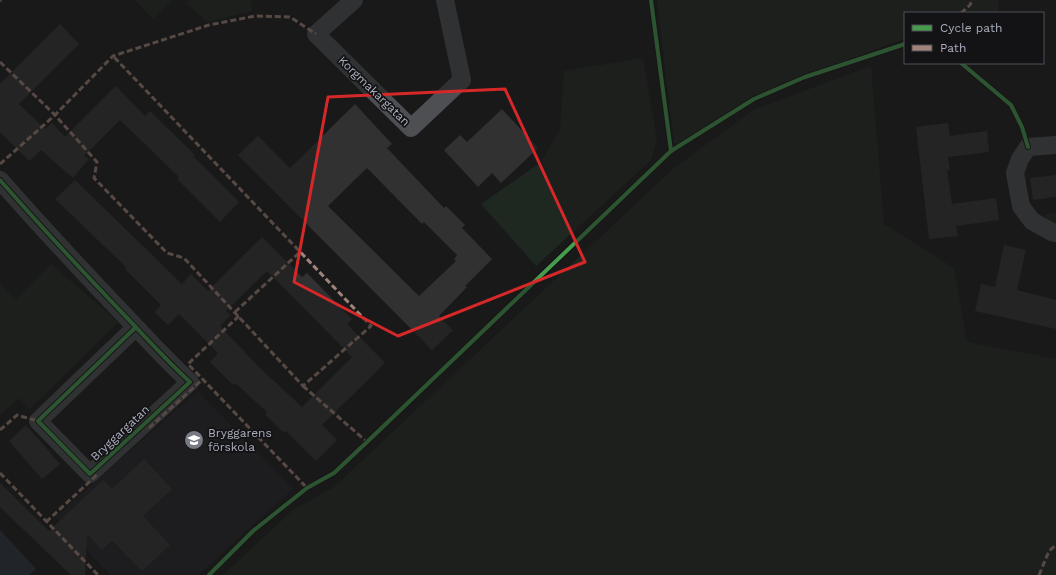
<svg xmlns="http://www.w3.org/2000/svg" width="1056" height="575" font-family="'Work Sans',sans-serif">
<rect width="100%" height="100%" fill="#19191a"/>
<path fill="#232326" d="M198,391L293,489L198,575H111L55,517Z"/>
<g fill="#1f2721">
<path d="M135,0H172L153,19Z"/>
<path d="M189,0H251V11L208,22L186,3Z"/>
<path d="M657,0H999L998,13H905V38L750,98L675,151Z"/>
<path d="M643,58L657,140L651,160L536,266L481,204L540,163L560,130L564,71Z"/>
<path d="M871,66L884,224L954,268L967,342L1056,359V575H223L293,510L334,487L674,168L755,109Z"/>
<path d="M1056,212V224L1046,221V214Z"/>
<path d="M51,264L118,322L30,409L19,398L0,415V284L16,299Z"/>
</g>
<path fill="#2b333d" d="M0,530L36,569L29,575H0Z"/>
<g fill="#313132" fill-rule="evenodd">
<path d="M60,24L79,44L19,104L45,129L52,123L65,137L116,86L145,116L150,111L195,155L193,156L239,202L220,222L177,179L179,177L120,120L84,156L89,159L73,178L41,150L29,161L0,132V84Z"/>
<path d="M355,104L392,144L387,148L444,208L446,206L465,225L462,228L492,259L465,286L467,287L439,316L453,330L432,350L238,155L258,136L290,168ZM367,168L422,224L424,222L457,255L454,259L456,261L419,296L328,206Z"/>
<path d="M502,109L538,148L501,183L492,173L478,187L444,150L460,135L467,142Z"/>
<path d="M948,123L950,136L987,131L989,152L948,157L950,170H947L952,204L996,198L999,220L956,226L958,236L929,239L916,127Z"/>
<path d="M1056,175V197L1033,200L1030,178Z"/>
<path d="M75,180L182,284L191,274L208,291L262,237L302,277L307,273L352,319L347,324L385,363L322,425L337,440L316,461L286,431L284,433L265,414L267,412L235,383L233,385L210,362L218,353L179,314L168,325L154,312L161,305L125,269L126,267L55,199ZM267,271L352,357L302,407L260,368L220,326L231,315L226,311Z"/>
<path d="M1004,245L1026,250L1017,290L1056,300V329L975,311L981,284L995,287Z"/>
<path d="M26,425L60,464L42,479L9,441Z"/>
<path d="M144,459L172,489L143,516L170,545L142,571L112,540L102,550L87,534L85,575H71L0,507V483L49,531L103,480L112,489Z"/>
</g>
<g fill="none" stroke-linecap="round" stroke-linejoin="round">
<g stroke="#4d4f53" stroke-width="18">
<path d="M354,0L316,34L411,128L462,80L445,0"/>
<path d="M1056,145L1028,147L1020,159L1015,173L1021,206L1032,221L1052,232L1056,233"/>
<path d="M0,180C42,228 86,275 130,321C150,342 169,363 190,382L90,474L38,421L136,327"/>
</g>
<g stroke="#a18479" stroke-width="3" stroke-dasharray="6 3" stroke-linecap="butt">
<path d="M0,1L1,0"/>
<path d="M961,13L970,5L972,0"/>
<path d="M0,62L55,115L97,162L94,178L167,253L184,258L303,386L371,326L113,56"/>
<path d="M0,164L55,115L113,56L209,25L255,16L290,17L316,34"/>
<path d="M235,312L300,252"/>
<path d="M239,316L188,364L307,488"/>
<path d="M303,386L367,442"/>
<path d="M149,428L202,380"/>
<path d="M0,430L17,415L38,421"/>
<path d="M0,473L98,575"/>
<path d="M46,522L99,473"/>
<path d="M1039,575L1049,551L1056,545"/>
</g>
<g stroke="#131316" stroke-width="6">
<g id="cycleway">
<path d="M651,0L671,151"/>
<path d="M961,63L1011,105L1022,127L1028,147"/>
<path d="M0,180C42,228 86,275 130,321C150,342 169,363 190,382L90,474L38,421L136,327"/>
<path d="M209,575L253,531L307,488L334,473L367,442L671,151L754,99L805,77L905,44"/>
</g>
</g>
<use href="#cycleway" stroke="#469c4c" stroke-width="4"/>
</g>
<path d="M0 0H1056V575H0ZM505,89L585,262L398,336L294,282L328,97Z" fill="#19191a" fill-opacity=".55" fill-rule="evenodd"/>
<path fill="none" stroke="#d62828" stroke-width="3" stroke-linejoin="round" d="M505,89L585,262L398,336L294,282L328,97Z"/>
<defs>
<g id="school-disc" transform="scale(1)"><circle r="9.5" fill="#777a83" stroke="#131316"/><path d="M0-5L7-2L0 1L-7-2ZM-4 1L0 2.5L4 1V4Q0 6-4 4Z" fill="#fff"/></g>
</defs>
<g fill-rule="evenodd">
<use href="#school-disc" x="194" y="440"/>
</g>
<g text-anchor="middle" stroke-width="3.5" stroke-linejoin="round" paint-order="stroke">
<g font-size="12" fill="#aaaebb" stroke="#131316">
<text transform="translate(374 91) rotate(44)" y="4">Korgmakargatan</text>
<text transform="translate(120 433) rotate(-43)" y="4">Bryggargatan</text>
</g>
<g font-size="12" fill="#aaaebb" stroke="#131316" text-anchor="start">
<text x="208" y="437">Bryggarens<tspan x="208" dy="14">förskola</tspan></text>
</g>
</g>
<rect x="904" y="12" width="140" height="52" fill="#131316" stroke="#4f5158"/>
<rect x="912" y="25" width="20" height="6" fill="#469c4c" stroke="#4f5158"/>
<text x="940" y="32" font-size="12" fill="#aaaebb">Cycle path</text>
<rect x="912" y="45" width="20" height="6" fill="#a18479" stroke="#4f5158"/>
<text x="940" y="52" font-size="12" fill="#aaaebb">Path</text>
</svg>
